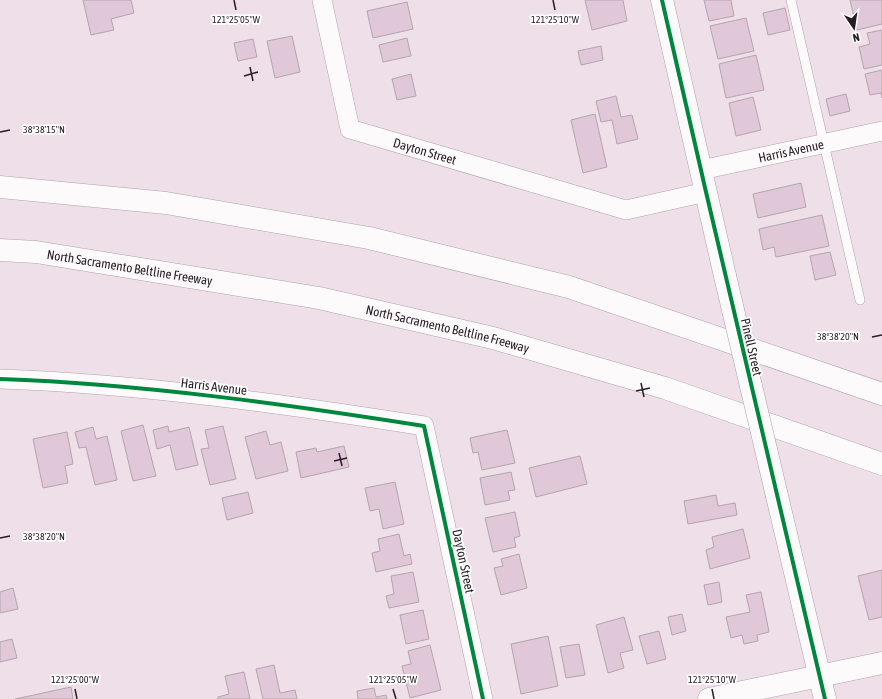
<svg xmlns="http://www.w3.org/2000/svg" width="882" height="699" font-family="'Asap Condensed',sans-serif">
<rect width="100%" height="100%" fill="#efdfe9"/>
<g fill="#e0c8d8" stroke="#b2a5ad">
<path d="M83,0H131L134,13L111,19L114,30L91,35Z"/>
<path d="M585,0H623L627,21L592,30Z"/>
<path d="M704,0H731L734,16L709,21Z"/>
<path d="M850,0H882V24L857,30Z"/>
<path d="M407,2L413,29L373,38L367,11Z"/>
<path d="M785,8L790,30L768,35L763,13Z"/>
<path d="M746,18L754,51L718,59L710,26Z"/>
<path d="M882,30V65L864,69L859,47L870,44L867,33Z"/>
<path d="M292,36L300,72L275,78L267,41Z"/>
<path d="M407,38L411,56L383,62L379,45Z"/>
<path d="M253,39L257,57L238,61L234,43Z"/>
<path d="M601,46L603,60L581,65L578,51Z"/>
<path d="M756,55L764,90L726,98L719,64Z"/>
<path d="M882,70V98L881,93L870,95L865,74Z"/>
<path d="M411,74L416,96L397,100L392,79Z"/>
<path d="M846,94L850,111L830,116L826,99Z"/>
<path d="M616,96L621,117L632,115L638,139L617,144L612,120L601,122L596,101Z"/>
<path d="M753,97L761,130L736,136L729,103Z"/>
<path d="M595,114L607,167L583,173L571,120Z"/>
<path d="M801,183L806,207L758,218L753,194Z"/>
<path d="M822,215L829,246L776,257L774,247L763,250L759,229Z"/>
<path d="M830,252L836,275L815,280L810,256Z"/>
<path d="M143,425L156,476L133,481L121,431Z"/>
<path d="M168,426L169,432L189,427L198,465L176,470L170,445L157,449L153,430Z"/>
<path d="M223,426L236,479L210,485L201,449L209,448L205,430Z"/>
<path d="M93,427L96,439L107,436L117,480L95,485L86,447L79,448L75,432Z"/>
<path d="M507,430L515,463L482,470L478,452L473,453L470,438Z"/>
<path d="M266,431L270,445L281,442L288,471L256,479L245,437Z"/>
<path d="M67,432L73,464L65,466L68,483L43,488L33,439Z"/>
<path d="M344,446L349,467L301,478L296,452L316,448L317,452Z"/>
<path d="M580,456L587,484L536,497L529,468Z"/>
<path d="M511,472L515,490L508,491L510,500L485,505L480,478Z"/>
<path d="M395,482L404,524L383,529L379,509L370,511L365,488Z"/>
<path d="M248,492L253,513L227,520L222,498Z"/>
<path d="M716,495L718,506L735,503L737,515L688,524L684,501Z"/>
<path d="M515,512L520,536L514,538L516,547L493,552L485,518Z"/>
<path d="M743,529L750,558L710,569L706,550L714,547L712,537Z"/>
<path d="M399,534L404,556L410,554L412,564L376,572L372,553L380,551L378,539Z"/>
<path d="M519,554L527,588L501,595L494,568L503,566L501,559Z"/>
<path d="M882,570V617L869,620L858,576Z"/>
<path d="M413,572L419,602L389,608L386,596L394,594L391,576Z"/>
<path d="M719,582L722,602L708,605L704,585Z"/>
<path d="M13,588L18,609L0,613V592Z"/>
<path d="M761,592L769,632L757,635L758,641L744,644L742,635L731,638L726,617L750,612L746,595Z"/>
<path d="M423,610L429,639L406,644L400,615Z"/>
<path d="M682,614L686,631L672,635L668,617Z"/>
<path d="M624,617L633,650L620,653L624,668L608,673L596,625Z"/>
<path d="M659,631L666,659L647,664L639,636Z"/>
<path d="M548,636L558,686L521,694L511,644Z"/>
<path d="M12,639L17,658L0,662V642Z"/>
<path d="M579,644L585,675L566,678L560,647Z"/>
<path d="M430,645L441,690L410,698L402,666L411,664L408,651Z"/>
<path d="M274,665L280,693L295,690L297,699H263L256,669Z"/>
<path d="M244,672L250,699H218V697L229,694L225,676Z"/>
<path d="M71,687L73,699H15Z"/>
<path d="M374,688L376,697L386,695L387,699H358L357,691Z"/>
</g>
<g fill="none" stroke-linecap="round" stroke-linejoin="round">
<g stroke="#afa2aa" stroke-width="10">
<path id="lane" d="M791,0L860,300"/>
</g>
<g stroke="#afa2aa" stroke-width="20">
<g id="street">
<path id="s1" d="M322,0L350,129L626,210L706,192"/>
<path id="s2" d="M701,170L882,131"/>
<path d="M0,379C142,384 284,404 424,426L483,699"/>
</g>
</g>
<g stroke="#afa2aa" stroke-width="23">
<g id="secondary">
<path d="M662,0L725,276"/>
<path d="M777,496L825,699"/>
<path d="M709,699L882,663"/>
</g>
</g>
<g stroke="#afa2aa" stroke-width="23">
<g id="highway">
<path d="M0,187L166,203L369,238L569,287L882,394"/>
<path id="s3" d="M0,250L36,252L319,298L493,338L665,388L882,464"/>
</g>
</g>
<use href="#lane" stroke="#fdfafc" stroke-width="9"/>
<use href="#street" stroke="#fdfafc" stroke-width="19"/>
<use href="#secondary" stroke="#fdfafc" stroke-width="22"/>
<use href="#highway" stroke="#fdfafc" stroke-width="22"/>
<g stroke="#afa2aa" stroke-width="23" stroke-linecap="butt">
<path id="secondary-bridge" d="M725,276L777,496"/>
</g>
<use href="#secondary-bridge" stroke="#fdfafc" stroke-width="22"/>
<g stroke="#fff" stroke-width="6">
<g id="cycleway">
<path d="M662,0L706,192L825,699"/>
<path d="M0,379C142,384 284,404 424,426L483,699"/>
</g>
</g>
<use href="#cycleway" stroke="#00873e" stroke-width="4"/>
</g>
<path fill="none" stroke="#271c23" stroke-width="1.5" d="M234,0L236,10M553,0L555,10M250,67L253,81M244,76L258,72M0,132L10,130M872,337L882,335M641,383L644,397M636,391L650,388M339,453L342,466M334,461L347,458M0,538L10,536M75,689L77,699M393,689L396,699M712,689L714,699"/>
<g text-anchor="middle" stroke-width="3.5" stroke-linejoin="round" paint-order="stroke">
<g font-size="13" fill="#271c23" stroke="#fff">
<text dy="5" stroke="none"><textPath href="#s1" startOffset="210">Dayton Street</textPath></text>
<text dy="5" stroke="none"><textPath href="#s2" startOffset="92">Harris Avenue</textPath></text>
<text dy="5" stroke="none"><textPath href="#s3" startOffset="131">North Sacramento Beltline Freeway</textPath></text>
<text dy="5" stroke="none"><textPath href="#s3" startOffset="455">North Sacramento Beltline Freeway</textPath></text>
<text transform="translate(752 347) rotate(77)" y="5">Pinell Street</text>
<text transform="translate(214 386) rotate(7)" y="5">Harris Avenue</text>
<text transform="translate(464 561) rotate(78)" y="5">Dayton Street</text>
</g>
</g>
<g font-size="10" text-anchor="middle" fill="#271c23" stroke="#fff" stroke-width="3.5" stroke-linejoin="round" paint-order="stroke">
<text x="236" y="23">121°25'05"W</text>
<text x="555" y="23">121°25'10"W</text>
<text x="44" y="133">38°38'15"N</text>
<text x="838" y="340">38°38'20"N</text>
<text x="44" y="540">38°38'20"N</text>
<text x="75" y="683">121°25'00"W</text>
<text x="393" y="683">121°25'05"W</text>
<text x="712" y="683">121°25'10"W</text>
</g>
<g transform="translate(854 28) rotate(167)" stroke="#ffffff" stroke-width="3" paint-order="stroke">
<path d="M0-3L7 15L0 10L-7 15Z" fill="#271c23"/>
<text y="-6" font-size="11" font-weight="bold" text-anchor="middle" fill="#271c23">N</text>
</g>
</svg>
